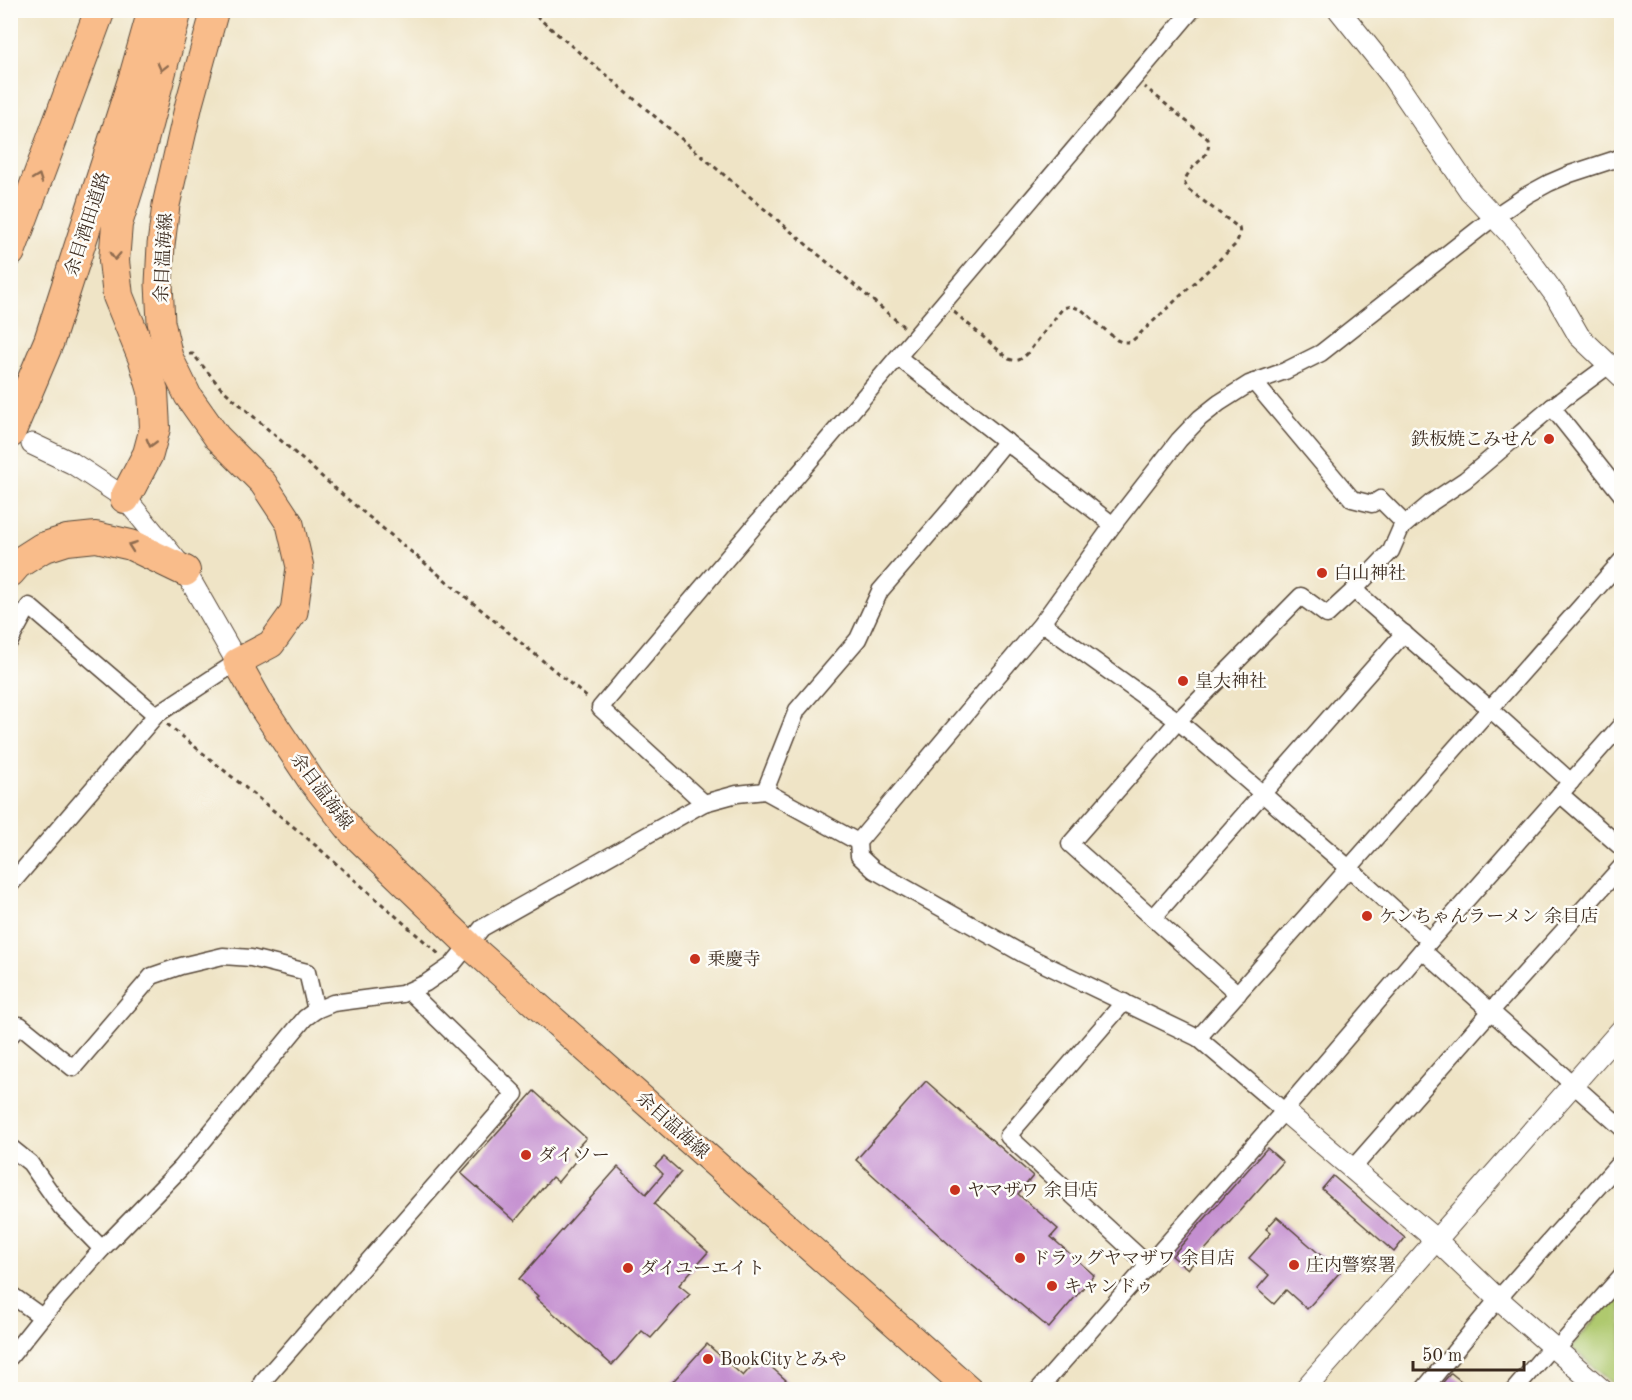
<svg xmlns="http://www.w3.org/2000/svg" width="1632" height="1400" font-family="'Old Standard TT','Noto Serif JP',serif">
<rect width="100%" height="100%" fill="#fdfcf7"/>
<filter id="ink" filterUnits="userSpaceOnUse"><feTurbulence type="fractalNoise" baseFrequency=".0167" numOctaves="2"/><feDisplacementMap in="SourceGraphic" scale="12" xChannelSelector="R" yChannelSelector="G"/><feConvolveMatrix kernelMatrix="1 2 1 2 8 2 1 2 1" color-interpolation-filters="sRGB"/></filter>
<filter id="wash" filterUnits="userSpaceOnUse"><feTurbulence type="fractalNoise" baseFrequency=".008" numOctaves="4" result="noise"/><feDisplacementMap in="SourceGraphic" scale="24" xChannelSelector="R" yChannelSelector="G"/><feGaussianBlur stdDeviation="1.35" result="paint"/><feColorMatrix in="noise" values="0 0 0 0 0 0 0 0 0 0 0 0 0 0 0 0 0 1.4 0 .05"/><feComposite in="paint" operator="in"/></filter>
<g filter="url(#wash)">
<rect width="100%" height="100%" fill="#efe4c6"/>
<path fill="#afc96e" stroke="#757a46" stroke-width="1.5" d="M1621,1289L1622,1389L1619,1390L1571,1347Z"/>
<g id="blocks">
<g fill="#c48fd0">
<path d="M926,1081L1033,1176L1018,1194L1058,1229L1051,1237L1094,1275L1049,1328L962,1256L856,1160Z"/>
<path d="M534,1091L586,1138L573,1152L578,1158L558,1182L552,1177L515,1221L461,1173Z"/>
<path d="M1267,1148L1283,1162L1188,1269L1172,1256Z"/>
<path d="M664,1157L681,1172L654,1204L708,1252L679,1285L690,1294L651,1338L642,1331L612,1365L536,1298L538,1296L519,1279L618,1167L646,1194L663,1174L655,1166Z"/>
<path d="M1333,1176L1405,1238L1394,1252L1322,1189Z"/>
<path d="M1277,1217L1340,1272L1307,1309L1286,1290L1274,1304L1257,1289L1269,1275L1249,1258L1271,1233L1266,1229Z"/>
<path d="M707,1344L743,1376L760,1357L796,1389H666Z"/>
<path d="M1451,1373L1471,1389H1437Z"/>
</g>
</g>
</g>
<g filter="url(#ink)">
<use href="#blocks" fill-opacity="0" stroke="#564637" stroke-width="1.5"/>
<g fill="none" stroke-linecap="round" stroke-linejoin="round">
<g stroke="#564637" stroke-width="19">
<g id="minor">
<path d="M899,358L1113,525"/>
<path d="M1609,365L1552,407L1622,495"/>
<path d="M1254,382L1352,499L1372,504L1380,499L1405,524"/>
<path d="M1354,590L1391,551L1401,528L1432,502L1465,480L1552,407"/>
<path d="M1042,623L1178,721L1350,869L1430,941"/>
<path d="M10,641L29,606L156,715"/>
<path d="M765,791L797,710L858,639L880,591L955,504L1006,441"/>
<path d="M1560,794L1622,848"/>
<path d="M704,803L600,708L1192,10"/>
<path d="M10,885L156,715L237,662"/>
<path d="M1153,918L1404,633"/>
<path d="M1422,950L1622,1128"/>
<path d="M1238,994L1070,844L1178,721L1301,596L1327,615L1354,590L1489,708L1571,782"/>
<path d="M1124,1002L1008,1136L1148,1265"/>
<path d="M10,1036L20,1025L73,1068L152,976L181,966L223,956L251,958L307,972L316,1010"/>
<path d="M1198,1038C1340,879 1480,718 1622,560"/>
<path d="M1284,1111L1198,1038L1023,954L874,870L859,856L858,842L1042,623L1113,525L1179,440L1200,418L1219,403L1249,384L1285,371L1321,353L1494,217L1527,195L1549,183L1570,174L1622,157"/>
<path d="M10,1147L30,1163L61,1207L102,1249"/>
<path d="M1352,1169L1491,1011L1622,866"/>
<path d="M10,1294L42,1317"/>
<path d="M1556,1350L1622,1275"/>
<path d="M10,1357L42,1317L102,1249L181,1168L305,1018L316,1010L333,1003L402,994L426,983L452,965L482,928L704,803L737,794L765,791L858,842"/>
<path d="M262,1382L515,1094L409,991"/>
<path d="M1038,1390L1284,1111L1422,950L1622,724"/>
<path d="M1423,1390L1498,1299L1622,1160"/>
<path d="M1514,1390L1552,1346"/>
</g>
</g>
<g stroke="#564637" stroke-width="23">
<g id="tertiary">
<path d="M1339,10L1391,75L1470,191L1511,235L1556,296L1579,336L1622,377"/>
<path d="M32,444L72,463L125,498L185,571L237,662"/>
<path d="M1284,1111L1436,1240L1498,1299L1602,1390"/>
<path d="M1304,1390L1622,1029"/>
</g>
</g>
<g stroke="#564637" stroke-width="29">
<path id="primary" d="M215,10L189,104L166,205L161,245L159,284L161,322L169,357L188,396L217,437L263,483L290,524L300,567L294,612L271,644L237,662L261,705L311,780L353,833L469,945L970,1390"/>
</g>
<g stroke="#564637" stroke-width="32">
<g id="motorway">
<path d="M10,252L100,10"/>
<path d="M10,433L49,341L135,74L153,10"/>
<path d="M125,498L148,454L155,428L153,391L144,360L118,296L114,261L117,224L141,148L177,10"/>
<path d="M10,572L17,564L42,548L67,540L96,537L131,545L185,571"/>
</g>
</g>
<g stroke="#564637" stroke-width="3" stroke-dasharray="4.5 4.5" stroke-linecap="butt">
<path d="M529,10L904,327"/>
<path d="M954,312L1009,359C1018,362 1020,360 1027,354L1063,308L1071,306L1082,310L1117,340L1122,342H1131L1235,245C1238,239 1241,234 1239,228L1189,190L1185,184C1185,182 1186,176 1188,174C1195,161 1212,157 1208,139L1145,87"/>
<path d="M189,354H193L220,387L345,497L589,699"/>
<path d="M167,724L306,837L441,956"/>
</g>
<use href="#minor" stroke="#fff" stroke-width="16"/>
<use href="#tertiary" stroke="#fff" stroke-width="21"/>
<use href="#primary" stroke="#f9bc8a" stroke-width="27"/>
<use href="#motorway" stroke="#f9bc8a" stroke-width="30"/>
</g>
<defs><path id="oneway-chevron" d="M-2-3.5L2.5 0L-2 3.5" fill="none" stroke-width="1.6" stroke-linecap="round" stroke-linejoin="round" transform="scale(1.5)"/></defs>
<g stroke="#906c4f">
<use href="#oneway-chevron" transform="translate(162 67) rotate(104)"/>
<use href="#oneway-chevron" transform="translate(38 178) rotate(-70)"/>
<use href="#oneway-chevron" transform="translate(115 256) rotate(93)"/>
<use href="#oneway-chevron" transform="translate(151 443) rotate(105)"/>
<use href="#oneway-chevron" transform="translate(132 546) rotate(-160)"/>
</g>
</g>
<g fill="#c8321e" stroke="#fdfcf7" stroke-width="2">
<circle cx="1549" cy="439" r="6"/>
<circle cx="1322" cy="573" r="6"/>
<circle cx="1183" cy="681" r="6"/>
<circle cx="1367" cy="916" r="6"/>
<circle cx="695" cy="959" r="6"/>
<circle cx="526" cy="1155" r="6"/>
<circle cx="955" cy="1190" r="6"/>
<circle cx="1020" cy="1258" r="6"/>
<circle cx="1294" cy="1265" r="6"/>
<circle cx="628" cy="1268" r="6"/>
<circle cx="1052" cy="1286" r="6"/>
<circle cx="708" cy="1359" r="6"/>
</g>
<g text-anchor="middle" stroke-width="5" stroke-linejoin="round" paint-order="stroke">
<g font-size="18" fill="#3b2a1e" stroke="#fdfcf7">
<text transform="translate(87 224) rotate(-72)" y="6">余目酒田道路</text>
<text transform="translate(163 258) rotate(-87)" y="6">余目温海線</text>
<text transform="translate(322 791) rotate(53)" y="6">余目温海線</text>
<text transform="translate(673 1125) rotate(42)" y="6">余目温海線</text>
</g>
<g font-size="18" fill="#3b2a1e" stroke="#fdfcf7" text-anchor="start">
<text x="1537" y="445" text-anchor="end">鉄板焼こみせん</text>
<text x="1334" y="579">白山神社</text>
<text x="1195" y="687">皇大神社</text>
<text x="1379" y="922">ケンちゃんラーメン 余目店</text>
<text x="707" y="965">乗慶寺</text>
<text x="538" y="1161">ダイソー</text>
<text x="967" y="1196">ヤマザワ 余目店</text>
<text x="1032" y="1264">ドラッグヤマザワ 余目店</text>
<text x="1306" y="1271">庄内警察署</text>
<text x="640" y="1274">ダイユーエイト</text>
<text x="1064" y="1292">キャンドゥ</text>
<text x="720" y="1365">BookCityとみや</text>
</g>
</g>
<rect width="1632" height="1400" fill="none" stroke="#fdfcf7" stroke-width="36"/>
<path d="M1413 1361v9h111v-9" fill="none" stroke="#3b2a1e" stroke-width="3"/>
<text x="1422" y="1361" font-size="18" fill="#3b2a1e" stroke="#fdfcf7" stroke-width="4.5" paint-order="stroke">50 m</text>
</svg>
